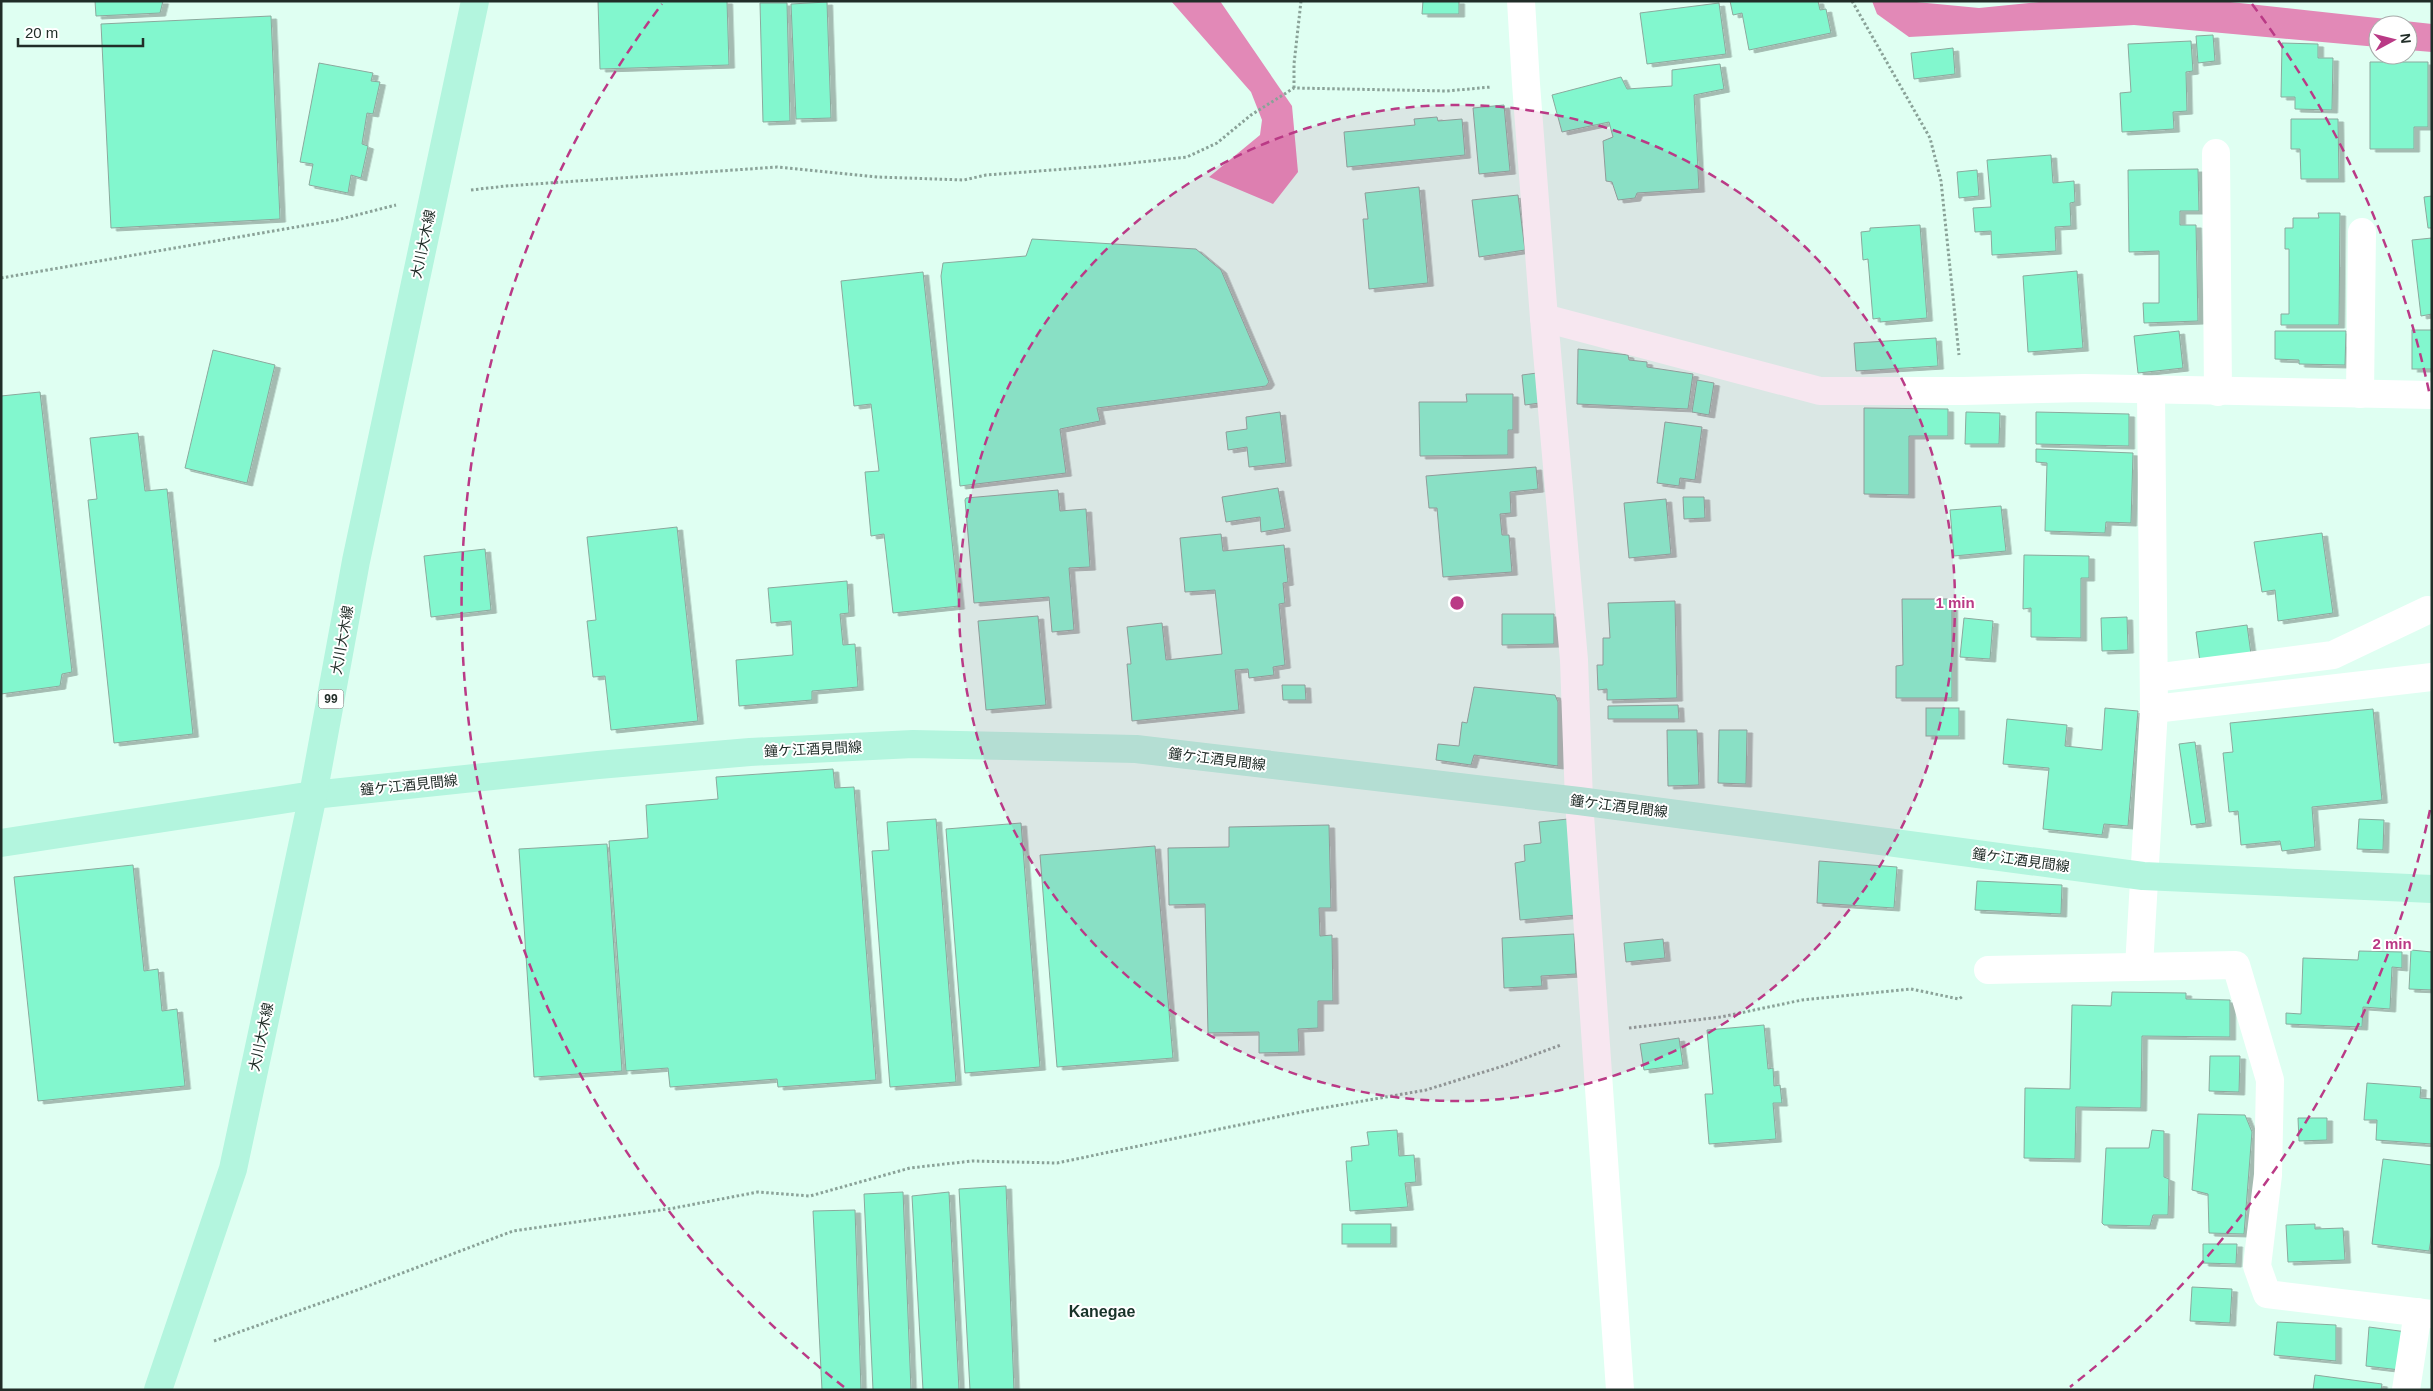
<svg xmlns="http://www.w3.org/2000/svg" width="2433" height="1391" font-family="Helvetica,'Noto Sans JP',sans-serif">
<defs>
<filter id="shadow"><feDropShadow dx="5.5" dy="3" stdDeviation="0" flood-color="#0004"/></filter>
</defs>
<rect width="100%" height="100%" fill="#dffff2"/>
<g fill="#e289b7">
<path d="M1171,1H1220L1292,106L1298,172L1273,204L1209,177L1260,135L1262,120L1251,92Z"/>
<path d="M1872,1H1906L1979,8L2049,1H2221L2432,24V52L2408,50V25H2378V47L2134,25L1909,37L1877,14Z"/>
</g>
<g fill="#82f7ce" stroke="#8ba99d" filter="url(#shadow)">
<path d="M95,1H163L160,13L96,16Z"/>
<path d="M598,1H727L729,65L600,69Z"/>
<path d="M1423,1H1459V14H1422Z"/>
<path d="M1730,1H1818L1820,10L1826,9L1831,33L1749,50L1742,13L1733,15Z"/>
<path d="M827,2L831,118L796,119L791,4Z"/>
<path d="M760,3H787L790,121L763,122Z"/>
<path d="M1719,3L1726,54L1647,64L1640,13Z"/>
<path d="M271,16L280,219L111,228L101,24Z"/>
<path d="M2213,35L2215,61L2198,63L2196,36Z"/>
<path d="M2191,41L2193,71L2186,72L2187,111L2173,112L2174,129L2122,132L2120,93L2131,92L2128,44Z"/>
<path d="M2282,43L2318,44V58H2333L2332,110L2295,109V97H2281Z"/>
<path d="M1953,48L1955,74L1914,79L1911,53Z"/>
<path d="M2370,62H2428V127H2414V149H2370Z"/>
<path d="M319,63L373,73L371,81L380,82L373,114L367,113L362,144L368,146L361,178L351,175L348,193L309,185L313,164L300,162Z"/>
<path d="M1720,64L1724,89L1694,95L1699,189L1637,193L1635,198L1618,200L1612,182L1606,181L1603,141L1613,137L1609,122L1562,132L1552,95L1621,77L1627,89L1672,86V70Z"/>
<path d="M1504,105L1510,171L1479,174L1473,108Z"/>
<path d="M1437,117L1438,121L1462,119L1465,155L1347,167L1344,132L1415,125L1414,119Z"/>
<path d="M2291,119H2338L2339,179H2301L2300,149H2291Z"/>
<path d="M2051,155L2053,183L2074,181L2075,202L2070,203L2071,226L2055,227L2056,251L1992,255L1991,231L1975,232L1973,208L1991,207L1987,160Z"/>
<path d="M2198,169L2199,211H2180V225H2196L2198,321L2144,323L2143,303H2159V251L2129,252L2128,170Z"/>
<path d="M1977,170L1979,196L1959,198L1957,172Z"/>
<path d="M1419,187L1428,283L1369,289L1363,219H1368L1365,193Z"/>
<path d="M1518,195L1525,250L1479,257L1472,200Z"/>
<path d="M2432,196V228H2428L2424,197Z"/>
<path d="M2318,213H2340L2339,325H2281V314H2289V249H2285V228H2293V218H2319Z"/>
<path d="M1920,225L1927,318L1880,322V318L1873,319L1868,259L1863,260L1861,232L1870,231V228Z"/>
<path d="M2432,238V314L2421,316L2412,240Z"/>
<path d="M1032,239L1196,249L1221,270L1269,382L1266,386L1097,408L1100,421L1060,429L1066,473L960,486L941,276L943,263L1026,256Z"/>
<path d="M2077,271L2083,348L2028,352L2023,276Z"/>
<path d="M923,272L959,606L893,613L884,534L871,536L865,472L879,471L871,404L854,406L841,281Z"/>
<rect x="2412" y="330" width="20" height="39"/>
<path d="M2179,331L2183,368L2138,373L2134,336Z"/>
<path d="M2275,331H2346L2345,365L2299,364V360L2275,359Z"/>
<path d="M1936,338L1938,366L1856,371L1854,343Z"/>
<path d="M1578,349L1628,355L1629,360L1647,362V367L1693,374L1688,409L1577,404Z"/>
<path d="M213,350L275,365L247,483L185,468Z"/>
<path d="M1537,373L1540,403L1525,405L1522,375Z"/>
<path d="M1697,380L1714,383L1709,415L1692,412Z"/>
<path d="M40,392L72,672L62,674L60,686L1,694V396Z"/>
<path d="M1466,394H1513V430H1508V455L1420,456L1419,402H1467Z"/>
<path d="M1864,408L1948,409V436H1909V495L1864,494Z"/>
<path d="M1280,412L1286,463L1249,467L1247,447L1228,450L1226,432L1247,429L1246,417Z"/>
<path d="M1966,412L2000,413L1999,444H1965Z"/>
<path d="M2036,412L2129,414V446L2036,444Z"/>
<path d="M1665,422L1702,427L1695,480L1680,478L1679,486L1657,483Z"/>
<path d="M138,433L145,491L167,489L193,734L114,743L88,500L97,499L90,438Z"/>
<path d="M2036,449L2133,453L2131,523L2106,522L2105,533L2045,531L2047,463L2036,462Z"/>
<path d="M1536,467L1538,489L1510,492L1511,513L1500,514L1502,535H1509L1512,572L1443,577L1437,508H1429L1426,476Z"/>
<path d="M1278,488L1285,528L1261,532L1260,517L1226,522L1222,497Z"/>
<path d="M1058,490L1060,511L1086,509L1090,567L1069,568L1074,630L1052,632L1049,597L974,603L965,500L966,498Z"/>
<path d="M1683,497H1704L1705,518L1684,519Z"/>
<path d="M1666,499L1671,554L1629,558L1624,503Z"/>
<path d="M2001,506L2006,551L1954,556L1950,510Z"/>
<path d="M677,527L698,721L611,730L605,676L593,677L587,621L596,620L587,537Z"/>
<path d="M2322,533L2333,613L2278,621L2275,590L2262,592L2254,542Z"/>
<path d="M1221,534L1223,551L1284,545L1288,582L1283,583L1285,603L1279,604L1285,665L1273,667L1274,675L1249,678L1248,669L1235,670L1239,710L1132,721L1127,664H1131L1127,627L1162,623L1166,660L1222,654L1215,590L1185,592L1180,538Z"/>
<path d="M485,549L491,610L431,617L424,556Z"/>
<path d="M2024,555L2089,556V578H2081V638L2031,637V608L2023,609Z"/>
<path d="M847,581L849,613L840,614L843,645L855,644L858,687L812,691V700L739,706L736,660L793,655L791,621L771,623L768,588Z"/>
<path d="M1902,599H1952V698H1896V666L1903,665Z"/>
<path d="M1675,601L1677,698L1607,700V689L1598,690L1597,665H1603V638H1610L1608,603Z"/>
<path d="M1502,614H1554V644L1502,645Z"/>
<path d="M1038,616L1046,705L986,710L978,621Z"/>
<path d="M2127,617L2128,650L2102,651L2101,618Z"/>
<path d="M1964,618L1993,621L1990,659L1960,657Z"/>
<path d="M2247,625L2251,654L2200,662L2196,632Z"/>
<path d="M1282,685H1305L1306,700H1283Z"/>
<path d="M1474,687L1555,695L1558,702V766L1474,755L1471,765L1436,760L1438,744L1459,746L1462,722L1467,723Z"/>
<path d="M1678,705L1679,719H1608V706Z"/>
<rect x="1926" y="708" width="33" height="28"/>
<path d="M2105,708L2138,711L2128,826L2104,824L2102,835L2043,829L2049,768L2003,764L2007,719L2067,725L2065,746L2102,750Z"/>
<path d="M2373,709L2382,800L2312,807L2315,847L2282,851L2280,841L2241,845L2238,811L2229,812L2223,753L2233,752L2230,723Z"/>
<path d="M1667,730H1697L1699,785L1668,786Z"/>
<path d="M1719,730H1747L1746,784L1718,783Z"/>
<path d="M2195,742L2206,823L2191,825L2179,744Z"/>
<path d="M833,769L835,788L854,787L876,1080L778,1087L777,1079L670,1087L668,1068L626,1071L609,841L648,838L646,805L718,799L716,777Z"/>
<path d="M936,819L956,1082L890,1087L872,851L889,850L887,822Z"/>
<path d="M1568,819L1577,915L1520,920L1515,863L1525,861L1524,845L1541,843L1539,822Z"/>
<path d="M2359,819L2384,820L2383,850L2357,849Z"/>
<path d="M1021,823L1040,1067L965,1073L946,829Z"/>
<path d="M1329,825L1331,908H1319L1320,936L1332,935L1333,1001H1318V1028L1298,1029L1299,1052L1259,1053V1032L1208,1033L1205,904L1169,905L1168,848L1229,847V827Z"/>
<path d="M607,844L622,1071L534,1077L519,849Z"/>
<path d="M1155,846L1173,1058L1057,1067L1040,855Z"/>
<path d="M1819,861L1897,867L1894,908L1817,903Z"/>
<path d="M133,865L144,971L158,969L162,1011L177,1009L185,1086L38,1101L14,877Z"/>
<path d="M1977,881L2062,885L2061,914L1975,910Z"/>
<path d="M1574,934L1576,974L1541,976L1542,986L1504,988L1502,938Z"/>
<path d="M1663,939L1665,958L1626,962L1624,943Z"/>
<path d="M2411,950L2432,952V990L2409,989Z"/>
<path d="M2359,951L2402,952V968L2392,967L2390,1009L2363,1007L2362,1027L2286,1024V1013L2301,1014L2303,958L2358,960Z"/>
<path d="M2112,992L2186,993V999L2230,1000V1037L2142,1036L2141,1108L2076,1107L2075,1159L2024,1158L2025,1088L2070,1089L2072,1005L2111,1006Z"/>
<path d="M1764,1025L1768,1069L1773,1068L1774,1086L1780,1085L1782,1103H1773L1776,1139L1709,1144L1705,1094H1713L1707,1030Z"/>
<path d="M1679,1038L1683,1065L1644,1070L1640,1044Z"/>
<path d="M2210,1056H2240L2239,1092L2209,1091Z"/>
<path d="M2367,1083L2421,1087L2420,1098L2432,1099V1144L2376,1140L2377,1120H2364Z"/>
<path d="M2198,1114L2245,1115L2252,1132L2244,1234L2209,1233L2208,1194L2192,1190Z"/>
<path d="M2298,1118H2327V1140L2299,1141Z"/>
<path d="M1397,1130L1399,1156L1414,1155L1416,1182L1405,1183L1408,1207L1350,1211L1346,1161H1352L1351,1147L1369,1145L1367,1132Z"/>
<path d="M2152,1130L2164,1131V1177L2169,1179L2168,1215H2153L2150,1226L2104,1225L2102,1223L2106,1148H2149Z"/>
<path d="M2383,1159L2432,1165V1233L2429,1251L2372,1244Z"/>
<path d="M1006,1186L1014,1390H970L959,1189Z"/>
<path d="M903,1192L911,1390H873L864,1194Z"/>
<path d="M949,1192L959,1390H923L912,1196Z"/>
<path d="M855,1210L861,1390H822L813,1211Z"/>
<rect x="1342" y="1224" width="49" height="20"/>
<path d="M2315,1224V1229L2343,1228L2345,1260L2288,1262L2286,1225Z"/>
<path d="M2203,1244H2237L2236,1264L2203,1263Z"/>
<path d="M2192,1287L2232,1289L2230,1323L2190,1321Z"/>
<path d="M2277,1322L2336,1325V1361L2274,1355Z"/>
<path d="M2369,1327L2407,1332L2400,1370L2366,1366Z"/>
<path d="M2315,1375L2382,1384L2381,1390H2313Z"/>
</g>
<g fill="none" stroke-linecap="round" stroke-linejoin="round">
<g stroke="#8aa298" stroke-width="3" stroke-dasharray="2.5 2.5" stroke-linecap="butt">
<path d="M1852,1L1930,138L1941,181L1959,355"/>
<path d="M1294,88V64L1301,1"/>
<path d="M471,190L506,186L777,167L878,177L964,180L986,175L1105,166L1187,157L1217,143L1251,115L1294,88L1447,91L1491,87"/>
<path d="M1,278L337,220L396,205"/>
<path d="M1629,1028L1721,1017L1802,1000L1911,989L1959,999L1963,996"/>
<path d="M214,1341L360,1289L513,1231L674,1208L758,1192L810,1196L910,1168L972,1161L1057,1163L1311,1110L1426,1090L1503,1066L1561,1045"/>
</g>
<g stroke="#fff" stroke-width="28">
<path d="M1521,1L1526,84L1544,318L1574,660L1579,801L1620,1390"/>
<path d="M2216,153L2218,392"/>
<path d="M1544,318L1820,391H1963L2084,388L2432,395"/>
<path d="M2360,394L2362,232"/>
<path d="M2154,678L2333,655L2428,610"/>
<path d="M2154,709L2432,677"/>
<path d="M2139,967L2154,709L2151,391"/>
<path d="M1988,970L2236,965L2270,1080L2268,1175L2257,1266L2267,1294L2432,1314"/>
<path d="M2406,1390L2418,1312"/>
</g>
<g stroke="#b3f5de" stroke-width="28">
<path d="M1,843L313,795L598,765L750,752L913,744L1136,749L1579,801L2143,876L2432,889"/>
<path d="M158,1390L233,1169L313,795L356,561L475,1"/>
</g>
</g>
<circle cx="1457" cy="603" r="498" fill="#ba3a86" fill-opacity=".12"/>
<g fill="none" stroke="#ba3a86" stroke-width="2.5" stroke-dasharray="9 6">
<circle cx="1457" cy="603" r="498"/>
<path d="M2430 810A995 995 0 0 1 2070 1387M844 1387A995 995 0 0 1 662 4M2252 4A995 995 0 0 1 2430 396"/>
</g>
<g text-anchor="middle" stroke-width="4" stroke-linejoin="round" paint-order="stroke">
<rect fill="#fff" stroke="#646c68" stroke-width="1" x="318.5" y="689.5" width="25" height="19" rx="4"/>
<g font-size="12" font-weight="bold" fill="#212d28">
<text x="331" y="703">99</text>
</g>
<g font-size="14" fill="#212d28" stroke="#fff">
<text transform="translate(423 244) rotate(-78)" y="5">大川大木線</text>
<text transform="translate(342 640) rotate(-80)" y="5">大川大木線</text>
<text transform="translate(813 749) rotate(-3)" y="5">鐘ケ江酒見間線</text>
<text transform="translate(1217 759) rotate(7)" y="5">鐘ケ江酒見間線</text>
<text transform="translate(409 785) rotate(-6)" y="5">鐘ケ江酒見間線</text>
<text transform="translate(1619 806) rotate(7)" y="5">鐘ケ江酒見間線</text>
<text transform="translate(2021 860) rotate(8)" y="5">鐘ケ江酒見間線</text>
<text transform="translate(261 1037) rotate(-78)" y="5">大川大木線</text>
</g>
<g font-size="16" font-weight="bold" fill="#183329" stroke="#fff">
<text x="1102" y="1317">Kanegae</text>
</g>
</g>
<circle cx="1457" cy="603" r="8" fill="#ba3a86" stroke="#fff" stroke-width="2.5"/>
<g font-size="15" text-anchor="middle" font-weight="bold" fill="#ba3a86" stroke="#fff" stroke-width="4" stroke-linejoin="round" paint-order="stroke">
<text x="1955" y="608">1 min</text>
<text x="2392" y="949">2 min</text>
</g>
<rect width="2433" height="1391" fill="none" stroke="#212d28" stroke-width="5"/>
<g transform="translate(2393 40) rotate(83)"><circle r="24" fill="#ffffff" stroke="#a6aba9"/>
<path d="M0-4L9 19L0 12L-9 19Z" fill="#ba3a86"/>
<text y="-8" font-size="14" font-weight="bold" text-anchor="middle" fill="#212d28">N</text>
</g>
<path d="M18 38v8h125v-8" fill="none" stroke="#212d28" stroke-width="2.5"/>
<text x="25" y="38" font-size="15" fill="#212d28" stroke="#ffffff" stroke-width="4" paint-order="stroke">20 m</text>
</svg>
